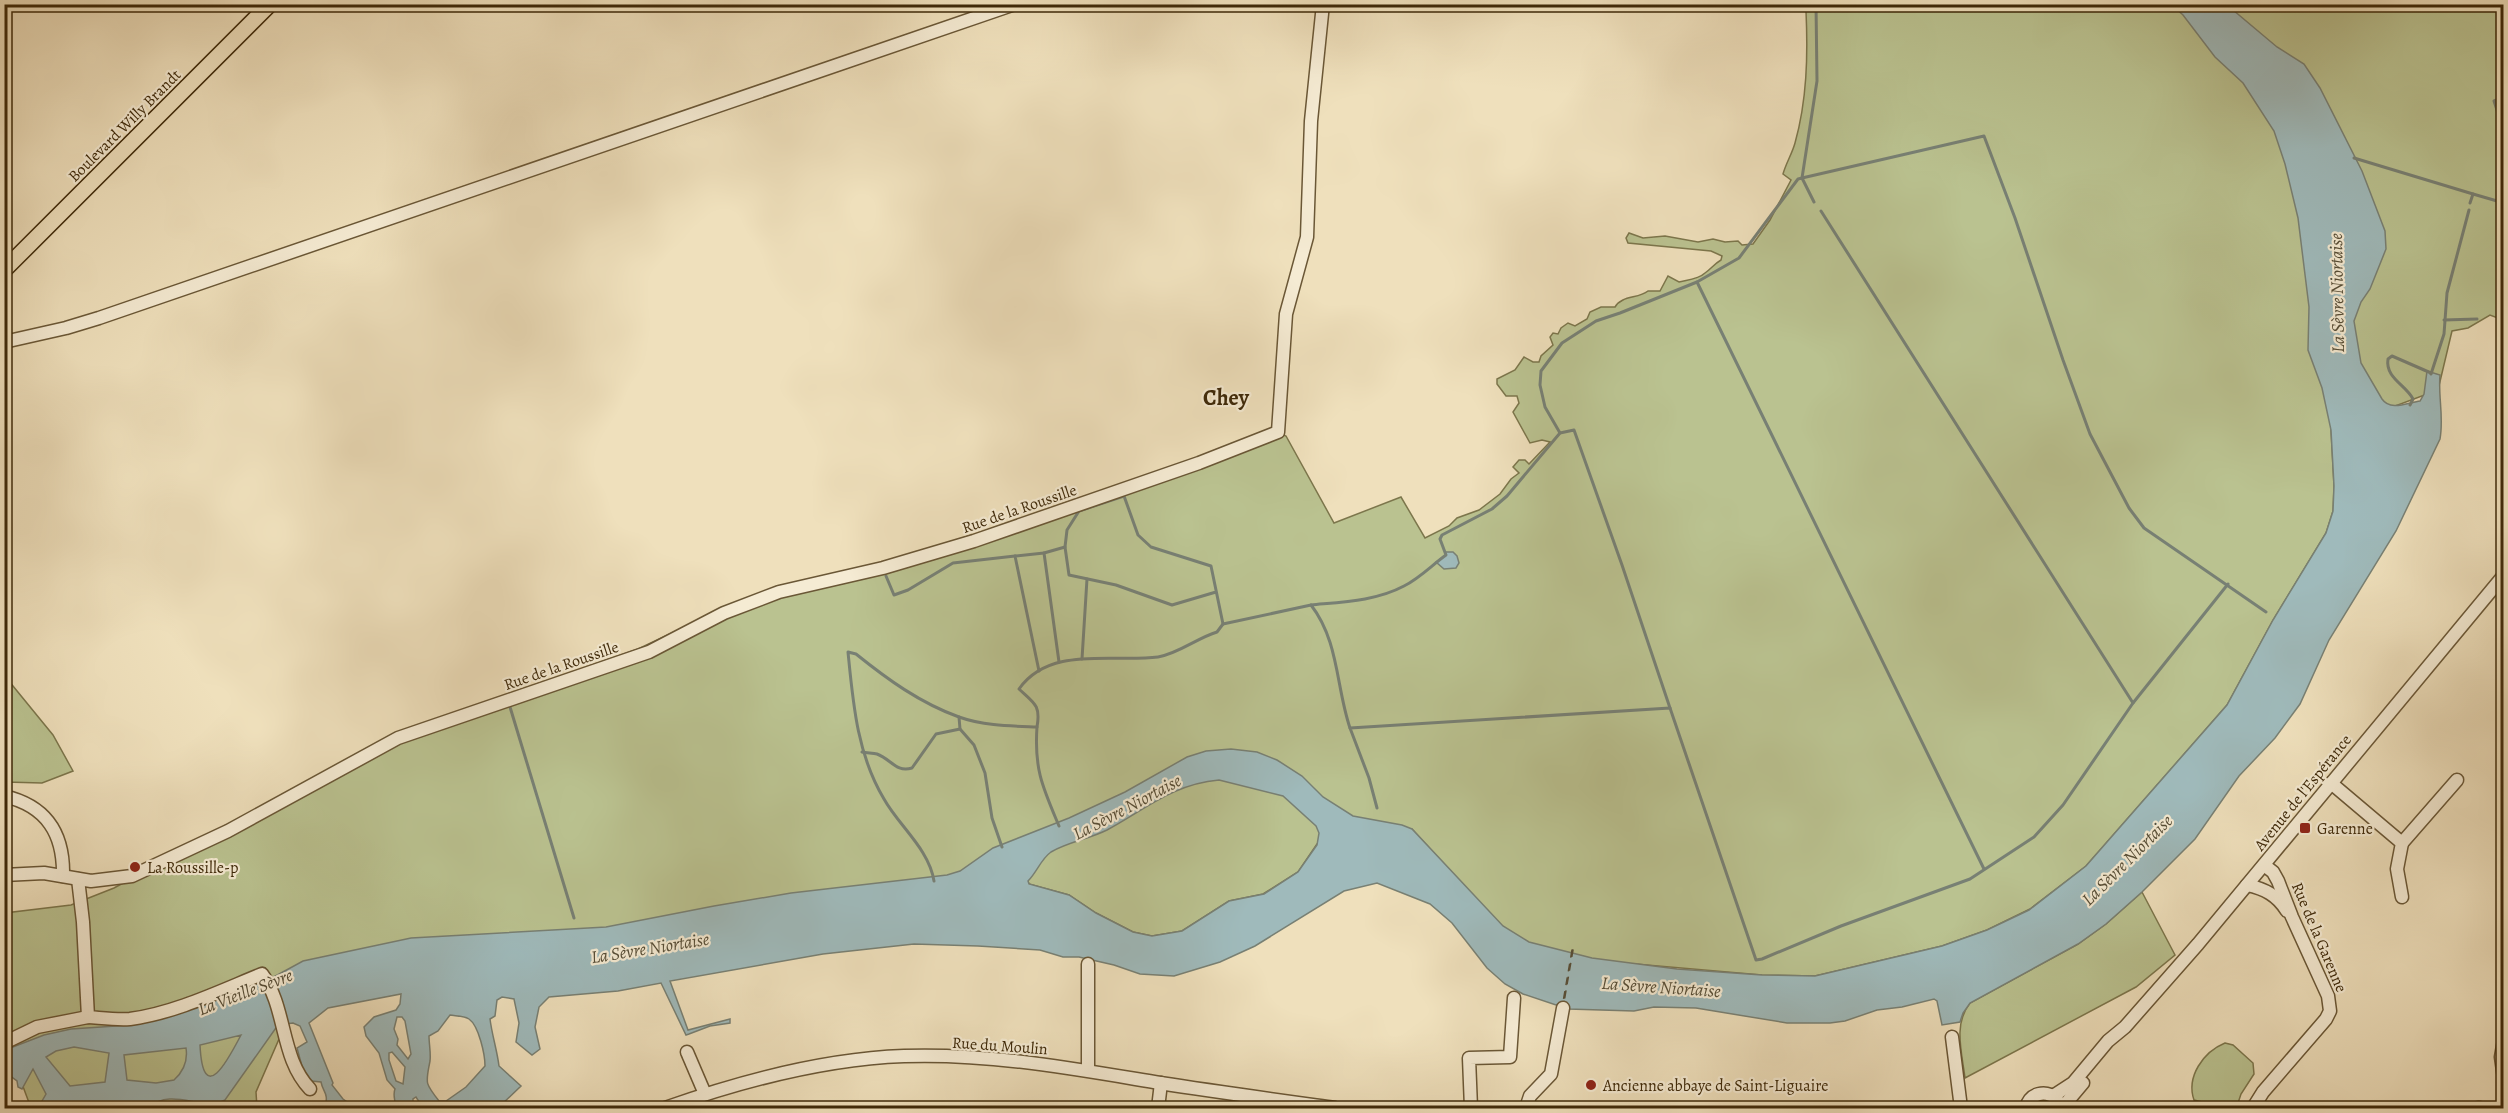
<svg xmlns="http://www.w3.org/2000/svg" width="2508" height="1113" font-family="Alegreya,serif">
<rect width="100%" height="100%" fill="#efe0bc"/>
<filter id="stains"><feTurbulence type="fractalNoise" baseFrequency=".00333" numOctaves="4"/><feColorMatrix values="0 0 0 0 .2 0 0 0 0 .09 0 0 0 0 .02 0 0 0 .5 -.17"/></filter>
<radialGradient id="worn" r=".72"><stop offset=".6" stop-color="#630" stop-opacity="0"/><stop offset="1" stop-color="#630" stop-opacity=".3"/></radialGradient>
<g fill="#bac290" stroke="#7c764c" stroke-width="1.5">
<path d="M1840,4L2503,5V320L2490,315L2468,328L2452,331L2438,390L2331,430L2334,486L2333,511L2326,533L2273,620L2227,705L2086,866L2030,909L1987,930L1942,946L1815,976L1762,975L1635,964L1531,959L1412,829L1317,844L1298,872L1263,894L1229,901L1182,931L1152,936L1133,932L1096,913L1069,895L1029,884L1028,881L395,963L286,1023L256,1092L257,1108H31L5,1038V913L71,905L114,888L405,731L638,649L723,609L884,564L1131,483L1273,430L1286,436L1334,523L1401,497L1425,538L1449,526L1457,518L1479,510L1500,494L1511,479L1519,473L1513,467L1519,460H1525L1529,464L1550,442L1542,440L1530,443L1513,412L1519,403L1517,396H1506L1497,384V379L1515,370L1524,357L1533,362H1539L1541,356L1553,345L1550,337L1553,333L1558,334L1561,328L1568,323L1575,326L1587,319L1590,312L1601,307H1615C1622,295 1638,299 1648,291H1660L1668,276L1679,282C1687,280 1699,279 1705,273C1711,269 1714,264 1721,260L1722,256L1711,251L1628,243L1626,238L1629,233L1643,238L1665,236L1698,242L1713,239L1725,242L1738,241L1742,245L1753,244L1770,220L1791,180L1783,174C1786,163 1792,154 1795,143C1807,100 1808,56 1806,11Z"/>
<path d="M4,675L53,735L73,771L42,783L5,782Z"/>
<path d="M2142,892L2175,955L2136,987L1965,1078C1962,1053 1953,1024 1970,1003L2078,944L2106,924Z"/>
<path d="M2225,1043L2233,1045L2253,1063L2254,1074L2241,1094L2237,1106L2227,1108L2194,1100C2186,1077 2203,1052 2225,1043Z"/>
</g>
<g fill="#9fbabb" stroke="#788074" stroke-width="1.5" fill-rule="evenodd">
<path d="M2172,5H2227L2277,47L2304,64L2320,88L2362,171L2385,231L2386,249L2370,289L2361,302L2354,321L2361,363L2382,399C2390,411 2407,403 2420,401L2424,394L2427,371L2440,375C2438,397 2444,417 2440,439L2396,531L2329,640L2300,704L2275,738L2239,776L2195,839L2142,892L2106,924L2078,944L1970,1003L1963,1013L1960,1022L1942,1025L1937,1001L1934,999L1902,1007L1877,1010L1845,1021L1830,1023H1787L1696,1008L1654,1007L1634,1011L1568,1009L1523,994L1505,984L1487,968L1452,923L1430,904L1377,883L1344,891L1255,946L1220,962L1174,976L1140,974L1114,965L1079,957H1063L1040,950L978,946L914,944L823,954L670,981L688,1030L730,1019V1023L710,1026L689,1034L686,1035L661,983L618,991L549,997L539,1007L535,1027L540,1049L532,1055L516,1042L519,1023L514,999L502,997L497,1000L495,1016L490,1019C492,1035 497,1050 499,1066L521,1086L498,1108H423L416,1097L413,1099V1108H394C397,1102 392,1096 395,1089L387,1080L379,1053L366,1036L364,1027L374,1017L396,1010L400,1004L401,994L328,1008L309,1023L333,1083L332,1085L343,1099L356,1108H325C329,1092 323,1093 321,1082L311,1081L303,1070L297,1048L307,1042L300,1026L293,1023L278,1025L225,1100C203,1113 173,1086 148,1108H38L46,1094L33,1069L22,1089L18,1087L17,1081L5,1072V1050L44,1035L71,1029L131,1025L186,1010L270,979L303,961L411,938L606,927L714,906L791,893L947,875L960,871L993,848L1069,818L1125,792L1187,757L1206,751L1231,749L1257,752L1277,760L1302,776L1323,797L1353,816L1402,825L1412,829L1503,926L1529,942L1592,958L1677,969L1762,975L1815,976L1942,946L1987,930L2029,910L2086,866L2227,705L2273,620L2326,533L2333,511L2334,486L2331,430L2322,388L2308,350L2309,307L2298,218L2285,164L2274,131L2243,83L2215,57L2183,15ZM1219,780L1283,796L1316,826L1319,833L1317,845L1298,872L1264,894L1229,901L1182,931L1152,936L1133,932L1096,913L1069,895L1029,884L1028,881C1037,872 1041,859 1051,852C1068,842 1089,839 1107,830C1146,809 1173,784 1219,780ZM450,1015C455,1016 465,1016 469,1019C479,1026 485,1055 485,1066L466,1087L446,1101H439C424,1082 426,1083 430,1061C431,1053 429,1044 429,1036L438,1031ZM397,1017H402L405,1021L411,1054L408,1059L397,1045L398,1039L394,1029ZM241,1035C228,1060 203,1108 200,1045ZM74,1047L109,1053L105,1082L70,1086L46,1057L56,1051ZM186,1048C188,1061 184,1071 174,1080L156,1083L127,1080L124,1055ZM392,1052L405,1067L403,1084L396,1081L389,1060V1053Z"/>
<path d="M1445,552H1453L1457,556L1459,563L1456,568L1444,569L1436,562L1446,555Z"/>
</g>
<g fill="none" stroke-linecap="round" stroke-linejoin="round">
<g stroke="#788074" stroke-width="3">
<path d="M1816,4L1817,81L1802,178L1984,136L2015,218L2063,360L2090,434L2129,508L2144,528L2266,612"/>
<path d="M2504,97L2494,101L2504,131"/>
<path d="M2354,158L2473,194"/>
<path d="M2470,203L2473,194L2504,203"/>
<path d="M1821,211L2133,703"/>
<path d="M1697,282L1984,869"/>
<path d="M2444,320L2477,319"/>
<path d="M2431,374L2444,334L2447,293L2469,210"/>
<path d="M2410,405L2413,399C2406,385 2385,378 2388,359L2392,356L2431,373"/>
<path d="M1560,433L1545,407L1540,385L1541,371L1562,343L1596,321L1620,313L1697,282L1739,258L1798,179L1802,178L1814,202"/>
<path d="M886,576L894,595L908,590L953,563L1015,556"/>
<path d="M1216,592L1172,605L1116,585L1069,575L1065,547L1067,530L1079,511L1124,496L1138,535L1151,547L1211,566L1223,624L1311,605"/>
<path d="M1082,659L1087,579"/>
<path d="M1059,662L1044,553L1065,547"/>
<path d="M1039,671L1015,556L1044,553"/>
<path d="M510,707L574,918"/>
<path d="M959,717L960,729L974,745L985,773L992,818L1002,847"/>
<path d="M1037,727C1034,770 1043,788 1059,826"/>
<path d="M1350,728C1336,687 1339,641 1311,605C1342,602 1376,601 1404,586C1420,578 1432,565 1446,555L1440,539L1442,535L1492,509L1507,496L1560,433L1574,430L1622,565L1670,708"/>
<path d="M862,752C867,753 873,753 877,754C891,759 896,773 912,768L936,734L960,729"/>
<path d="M1377,808L1369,778L1350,728L1670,708L1756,960L1762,959L1841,926L1970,879L2034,837L2063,805L2133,703L2228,584"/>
<path d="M934,881C929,849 899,826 884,799C857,754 853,703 848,652L856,654C887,679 920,703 959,717C984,726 1011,726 1037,727C1041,705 1034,703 1019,689C1050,645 1113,663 1158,657C1178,654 1197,638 1217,632L1223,624"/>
</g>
<path stroke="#564d36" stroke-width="1.5" stroke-dasharray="8 6" stroke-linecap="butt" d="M1572,950H1573L1563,1008H1562Z"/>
<g stroke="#6a5736" stroke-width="15">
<g id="minor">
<path d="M4,342L66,328L99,318L1015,4"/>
<path d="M2331,783L2402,843L2397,869L2402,897"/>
<path d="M4,796C47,806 64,834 63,876"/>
<path d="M2402,843L2457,780"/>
<path d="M4,875L44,873L91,881L132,876L228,831L398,738L649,652L724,613L779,592L883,568L974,541L1199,463L1278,432L1286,314L1307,237L1311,121L1323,4"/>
<path d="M78,879L83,922L88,1017C102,1018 116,1020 130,1019C175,1013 220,991 262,974C287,1008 280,1058 310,1089"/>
<path d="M2247,885C2265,889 2277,895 2287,911"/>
<path d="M1952,1037L1961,1108"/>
<path d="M2504,1040L2501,1057L2504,1078"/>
<path d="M4,1043L37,1027L88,1017"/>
<path d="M687,1052L705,1094"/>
<path d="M1088,1070V964"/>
<path d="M2053,1096L2073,1083L2108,1041L2125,1027L2198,944L2504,575"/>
<path d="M665,1108C741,1081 822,1059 904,1056C990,1053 1075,1069 1160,1083C1218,1092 1277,1100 1335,1108"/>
<path d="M1158,1108L1161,1083"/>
<path d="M1471,1108L1469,1058L1510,1057L1514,998"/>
<path d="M1526,1108L1530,1096L1551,1074L1563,1008"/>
<path d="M2026,1108C2030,1093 2045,1089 2057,1099"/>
<path d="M2062,1108L2083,1083"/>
<path d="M2253,1108L2263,1092L2326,1019L2330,1011L2328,996L2292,917L2278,881L2273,872L2264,865"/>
<path d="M2478,1108H2480"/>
</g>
</g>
<g stroke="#3e2909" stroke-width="18">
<path id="major" d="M4,270L270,4"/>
</g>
<use href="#minor" stroke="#f5ebd3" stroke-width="12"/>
<use href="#major" stroke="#efe0bc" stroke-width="15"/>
</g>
<g fill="#8f2418" stroke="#f5ebd3" stroke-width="2">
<rect x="2299" y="822" width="12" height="12" rx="3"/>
<circle cx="135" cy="867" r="6"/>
<circle cx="1591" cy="1085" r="6"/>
</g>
<g text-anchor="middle" stroke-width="4.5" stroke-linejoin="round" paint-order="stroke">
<g font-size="16" fill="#3e2909" stroke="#f5ebd3">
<text transform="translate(124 125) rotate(-45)" y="6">Boulevard Willy Brandt</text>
<text transform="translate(1019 508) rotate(-19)" y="6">Rue de la Roussille</text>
<text transform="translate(561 665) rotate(-19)" y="6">Rue de la Roussille</text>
<text transform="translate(2302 792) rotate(-51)" y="6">Avenue de l'Espérance</text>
<text transform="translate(2320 937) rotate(67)" y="6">Rue de la Garenne</text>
<text transform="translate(1000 1045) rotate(4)" y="6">Rue du Moulin</text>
</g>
<g font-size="16" fill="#3e2909" stroke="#f5ebd3" text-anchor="start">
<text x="2317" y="834">Garenne</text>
<text x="147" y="873">La Roussille-p</text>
<text x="1603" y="1091">Ancienne abbaye de Saint-Liguaire</text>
</g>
<g font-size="18" font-style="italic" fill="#564d36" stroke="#f5ebd3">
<text transform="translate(2337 293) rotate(-91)" y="6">La Sèvre Niortaise</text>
<text transform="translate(1127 807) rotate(-28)" y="6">La Sèvre Niortaise</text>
<text transform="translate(2127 860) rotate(-45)" y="6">La Sèvre Niortaise</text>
<text transform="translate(650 948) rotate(-9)" y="6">La Sèvre Niortaise</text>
<text transform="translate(1661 987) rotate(4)" y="6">La Sèvre Niortaise</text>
<text transform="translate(245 992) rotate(-21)" y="6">La Vieille Sèvre</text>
</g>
<g font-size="22" font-weight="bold" fill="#3e2909" stroke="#f5ebd3">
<text x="1226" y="405">Chey</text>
</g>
</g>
<rect width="2508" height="1113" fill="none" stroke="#efe0bc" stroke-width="24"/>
<rect x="6" y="6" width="2496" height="1101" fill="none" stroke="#3e2909" stroke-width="3"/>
<rect x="12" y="12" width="2484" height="1089" fill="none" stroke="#3e2909" stroke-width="1.5"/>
<rect width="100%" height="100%" filter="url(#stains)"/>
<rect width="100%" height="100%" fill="url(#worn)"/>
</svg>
